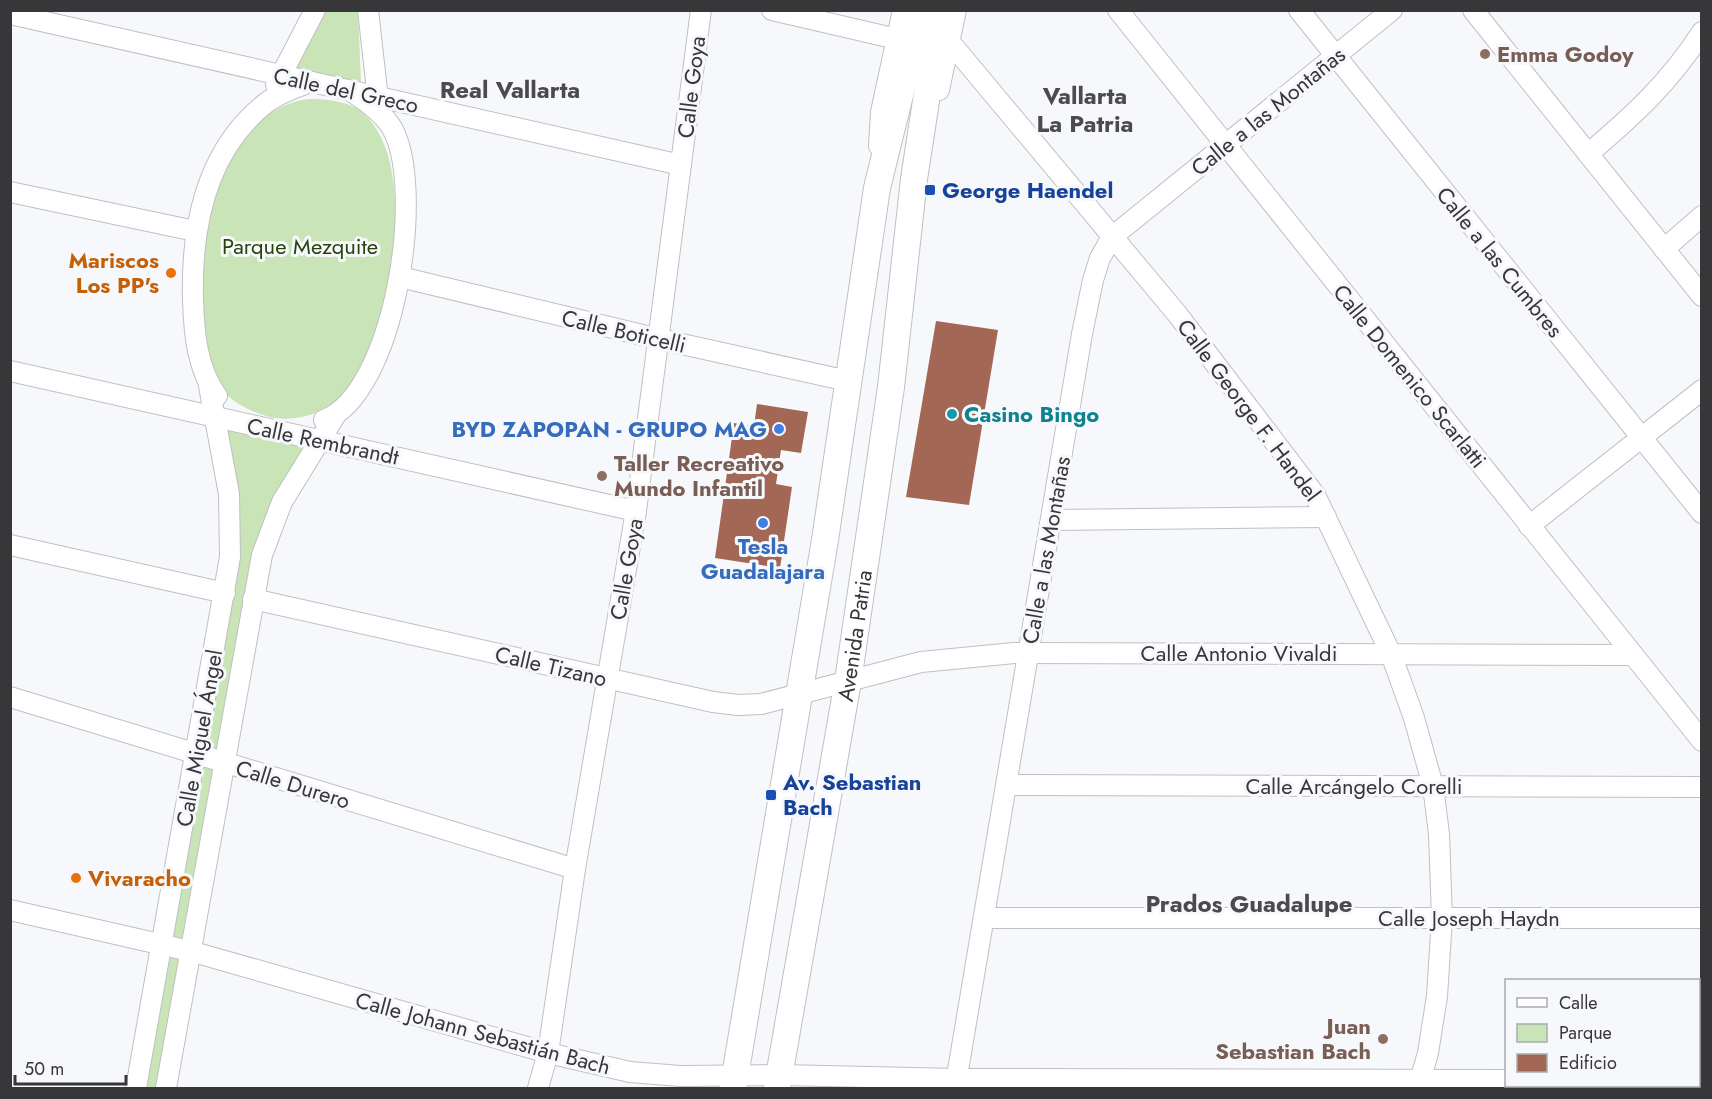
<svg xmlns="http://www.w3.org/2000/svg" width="1712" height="1099" font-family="Jost,sans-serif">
<rect width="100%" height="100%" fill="#f7f8fb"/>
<g fill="#c9e4b6">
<path d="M321,11H358L361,82L296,69Z"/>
<path d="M309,99C326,99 351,101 364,114C423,167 389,342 342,395C324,416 288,424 263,415C245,409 225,399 217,380C183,301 202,112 309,99Z"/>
<path d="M227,430L309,446L273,503L219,755L205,750L238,565C241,518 235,476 227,430Z"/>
<path d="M204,766L216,771L185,939L172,936Z"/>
<path d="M167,954L182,957L160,1088H144Z"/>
</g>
<g fill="#a26755">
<path d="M936,321L998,330L969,505L906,497Z"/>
<path d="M757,404L808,412L801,453L781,450L776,484L792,487L780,568L715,558L734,423L754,426Z"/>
</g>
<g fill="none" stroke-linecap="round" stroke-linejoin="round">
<g stroke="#c0c0c4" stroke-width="22">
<g id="minor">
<path d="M368,10L379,108"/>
<path d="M772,10L897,39"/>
<path d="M1118,10L1702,741"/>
<path d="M1299,10L1702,513"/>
<path d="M1473,10L1702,296"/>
<path d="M10,14L681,165"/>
<path d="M949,41L1178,315L1315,495L1391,654L1414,718L1433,786L1439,834L1442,918L1437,996L1428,1053L1418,1088"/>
<path d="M276,85L315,10"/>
<path d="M939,90L956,10"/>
<path d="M879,146L881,112L903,10"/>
<path d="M1588,154C1634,115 1669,83 1702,32"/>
<path d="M10,192L195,231"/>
<path d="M1664,249L1702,216"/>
<path d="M400,277L659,339L848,381"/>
<path d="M10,371L636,511"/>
<path d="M217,396C197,369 194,333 193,300C191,228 205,151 266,103C278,94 296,87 311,82"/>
<path d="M324,420C395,394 426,188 392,128C383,113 369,103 355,94"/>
<path d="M1051,520L1326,517"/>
<path d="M1529,526L1702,390"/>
<path d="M10,545L225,593"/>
<path d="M253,599L713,702L738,705L761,704L921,662L1014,653L1633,655"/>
<path d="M10,697L575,869"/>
<path d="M1006,785L1702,787"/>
<path d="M10,910L190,951L548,1053L630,1072L680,1076L781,1075L957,1079L1506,1080"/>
<path d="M984,918H1702"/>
<path d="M1698,1080H1702"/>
<path d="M136,1088L230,557L229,494L209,386"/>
<path d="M166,1088L262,555L282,502L335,416"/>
<path d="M538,1088L548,1053L575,869L636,511L701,10"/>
<path d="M955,1088L1082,334L1093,280L1100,258L1112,237L1392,10"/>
</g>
</g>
<g stroke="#c0c0c4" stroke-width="28">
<g id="major">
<path d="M733,1088L825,540L877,188L921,10"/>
<path id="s1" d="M777,1088L848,681L891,387L914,179L940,10"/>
</g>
</g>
<use href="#minor" stroke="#fff" stroke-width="20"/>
<use href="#major" stroke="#fff" stroke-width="26"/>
</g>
<g fill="#8d6e63" stroke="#f7f8fb" stroke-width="2">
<circle cx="1485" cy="54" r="6"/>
<circle cx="602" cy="476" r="6"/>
<circle cx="1383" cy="1039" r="6"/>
</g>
<g fill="#1a4fb4" stroke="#f7f8fb" stroke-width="2">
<rect x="924" y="184" width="12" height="12" rx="3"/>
<rect x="765" y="789" width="12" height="12" rx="3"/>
</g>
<g fill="#e8710a" stroke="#f7f8fb" stroke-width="2">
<circle cx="171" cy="273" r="6"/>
<circle cx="76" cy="878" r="6"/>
</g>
<circle fill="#0f9aa8" stroke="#f7f8fb" stroke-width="2" cx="952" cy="414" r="6"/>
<g fill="#3f7fe0" stroke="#f7f8fb" stroke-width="2">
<circle cx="779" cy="429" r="6"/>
<circle cx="763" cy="523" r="6"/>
</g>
<g text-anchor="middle" stroke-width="6" stroke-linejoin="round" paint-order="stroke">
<g font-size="22" font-weight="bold" fill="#785e54" stroke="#f7f8fb" text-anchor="start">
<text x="1497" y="62">Emma Godoy</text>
<text x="614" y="471">Taller Recreativo<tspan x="614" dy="25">Mundo Infantil</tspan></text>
<text x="1371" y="1034" text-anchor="end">Juan<tspan x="1371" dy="25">Sebastian Bach</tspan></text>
</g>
<g font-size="22" fill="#373739" stroke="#f7f8fb">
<text transform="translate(691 87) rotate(-83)" y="8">Calle Goya</text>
<text transform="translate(346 90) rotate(12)" y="8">Calle del Greco</text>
<text transform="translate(1268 111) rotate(-39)" y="8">Calle a las Montañas</text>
<text transform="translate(1500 262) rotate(51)" y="8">Calle a las Cumbres</text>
<text transform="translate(624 331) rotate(13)" y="8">Calle Boticelli</text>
<text transform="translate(1410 376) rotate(51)" y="8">Calle Domenico Scarlatti</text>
<text transform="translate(1249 410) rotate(53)" y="8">Calle George F. Handel</text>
<text transform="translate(323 441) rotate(12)" y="8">Calle Rembrandt</text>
<text transform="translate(1046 550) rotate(-80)" y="8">Calle a las Montañas</text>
<text transform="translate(626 569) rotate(-80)" y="8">Calle Goya</text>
<text dy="8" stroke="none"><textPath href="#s1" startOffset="459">Avenida Patria</textPath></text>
<text x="1239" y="661">Calle Antonio Vivaldi</text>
<text transform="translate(551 666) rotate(13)" y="8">Calle Tizano</text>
<text transform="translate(199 738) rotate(-80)" y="8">Calle Miguel Ángel</text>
<text transform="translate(293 784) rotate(17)" y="8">Calle Durero</text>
<text x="1354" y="794">Calle Arcángelo Corelli</text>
<text x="1469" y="926">Calle Joseph Haydn</text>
<text transform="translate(483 1033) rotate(15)" y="8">Calle Johann Sebastián Bach</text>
</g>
<g font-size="22" font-weight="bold" fill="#164399" stroke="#f7f8fb" text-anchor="start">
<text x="942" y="198">George Haendel</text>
<text x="783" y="790">Av. Sebastian<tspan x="783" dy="25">Bach</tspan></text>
</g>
<g font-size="22" fill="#27440a" stroke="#f7f8fb">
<text x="300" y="254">Parque Mezquite</text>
</g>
<g font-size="22" font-weight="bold" fill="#c56008" stroke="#f7f8fb" text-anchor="end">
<text x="159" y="268">Mariscos<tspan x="159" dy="25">Los PP's</tspan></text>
<text x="88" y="886" text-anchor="start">Vivaracho</text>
</g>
<g font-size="22" font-weight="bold" fill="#0d838f" stroke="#f7f8fb" text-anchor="start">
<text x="964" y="422">Casino Bingo</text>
</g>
<g font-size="22" font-weight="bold" fill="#366cbe" stroke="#f7f8fb" text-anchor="end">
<text x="767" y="437">BYD ZAPOPAN - GRUPO MAG</text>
<text x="763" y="554" text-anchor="middle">Tesla<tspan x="763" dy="25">Guadalajara</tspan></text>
</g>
<g font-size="24" font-weight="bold" fill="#4b4b4e" stroke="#f7f8fb">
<text x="510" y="98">Real Vallarta</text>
<text x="1085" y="104">Vallarta<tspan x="1085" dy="28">La Patria</tspan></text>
<text x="1249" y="912">Prados Guadalupe</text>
</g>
</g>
<rect width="1712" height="1099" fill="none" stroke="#373739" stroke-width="24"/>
<rect x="1505" y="979" width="195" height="108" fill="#f7f8fb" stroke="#aaabad" stroke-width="1.5"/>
<rect x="1517" y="998" width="30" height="9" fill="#ffffff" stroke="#aaabad" stroke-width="1.5"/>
<text x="1559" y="1009" font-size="18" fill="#373739">Calle</text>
<rect x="1517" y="1024" width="30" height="18" fill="#c9e4b6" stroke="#aaabad" stroke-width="1.5"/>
<text x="1559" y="1039" font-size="18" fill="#373739">Parque</text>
<rect x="1517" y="1054" width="30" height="18" fill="#a26755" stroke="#aaabad" stroke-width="1.5"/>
<text x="1559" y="1069" font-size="18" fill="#373739">Edificio</text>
<path d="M15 1075v9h111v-9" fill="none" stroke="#373739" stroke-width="3"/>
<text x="24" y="1075" font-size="18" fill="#373739" stroke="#f7f8fb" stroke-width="4.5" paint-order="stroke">50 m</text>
</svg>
